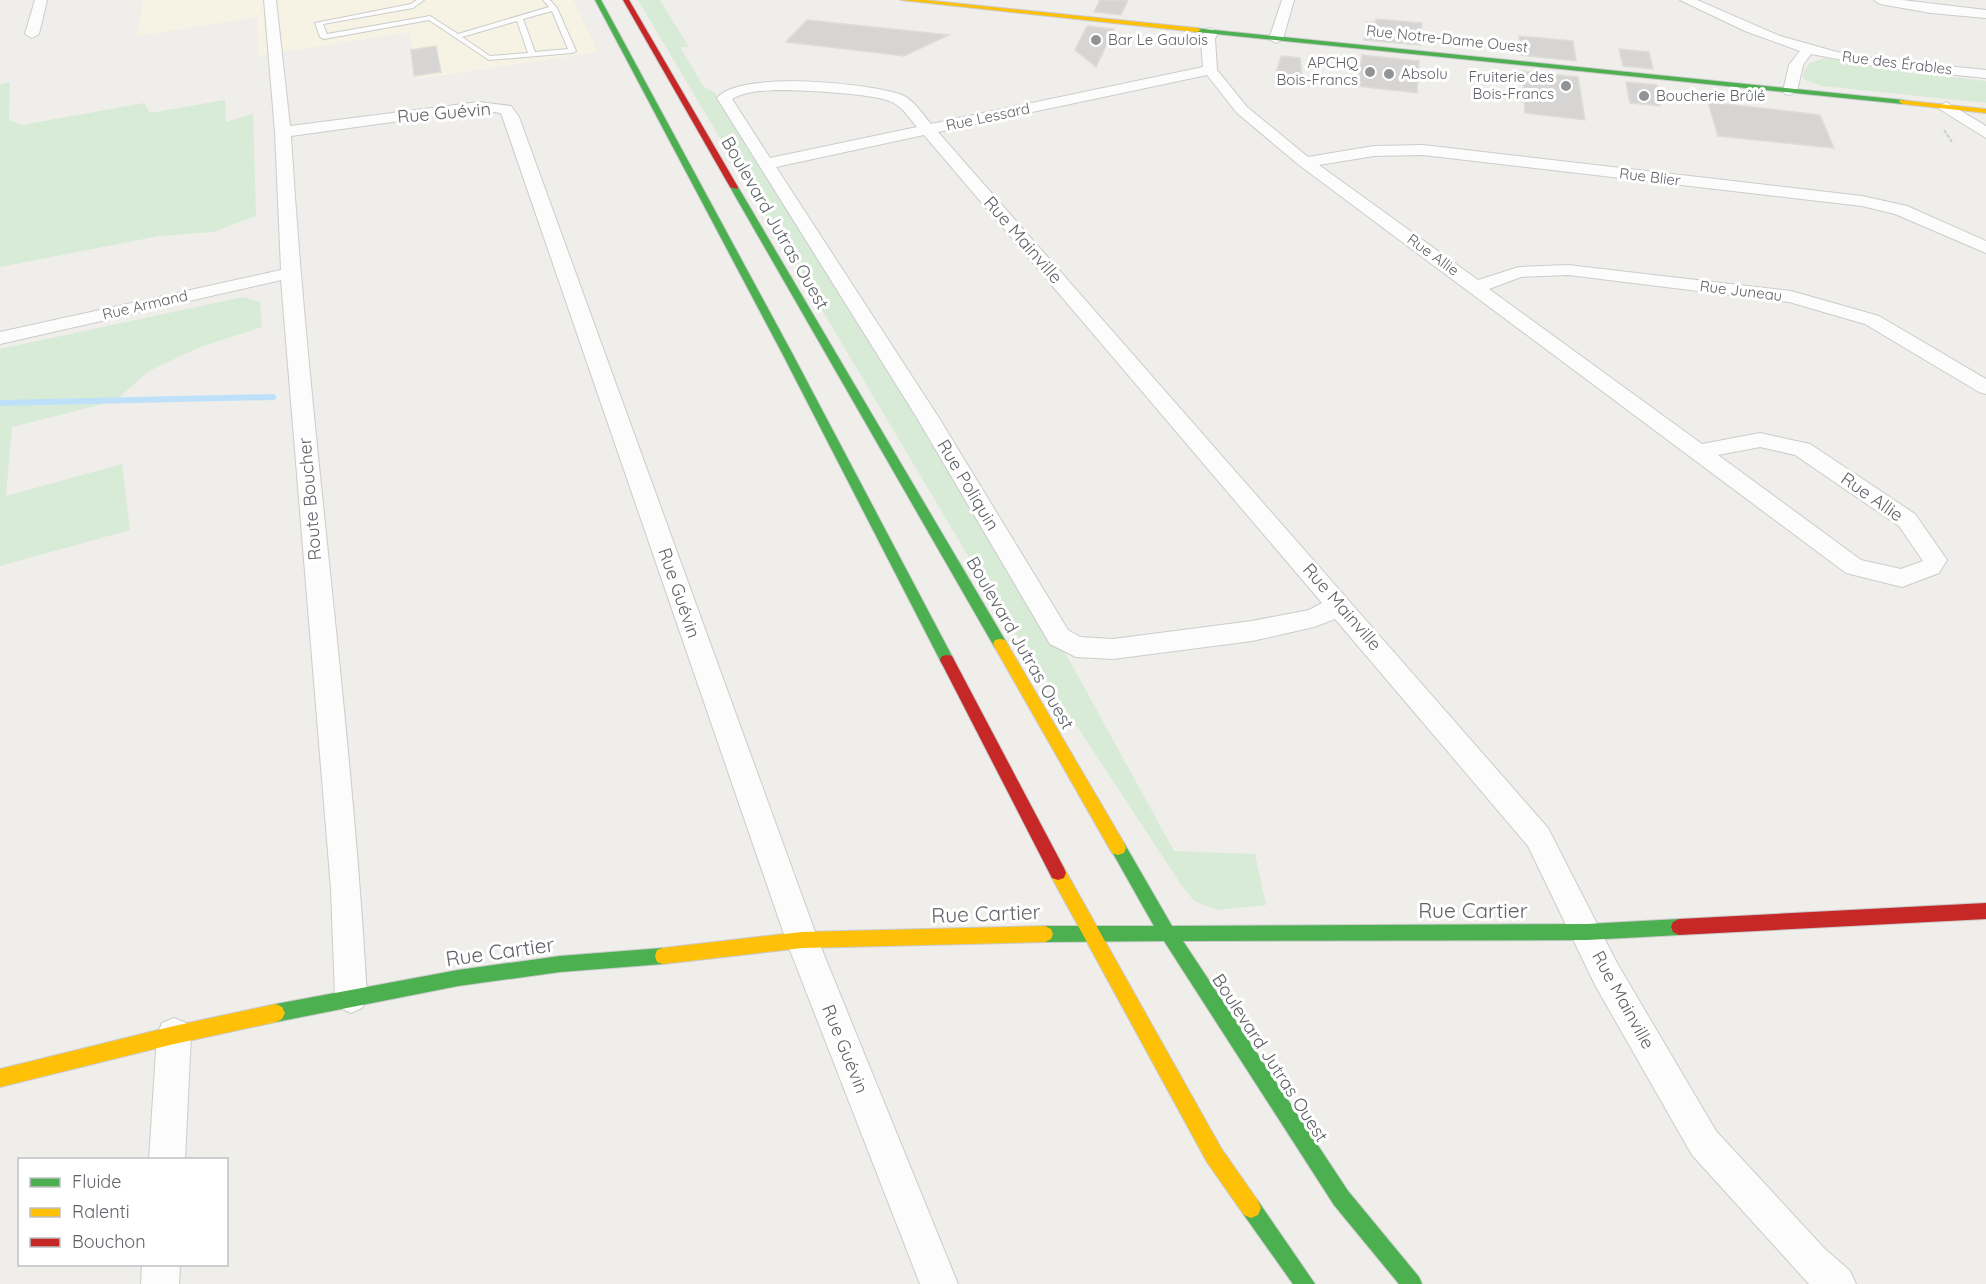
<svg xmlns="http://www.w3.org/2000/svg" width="1986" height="1284" font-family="Quicksand,sans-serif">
<rect width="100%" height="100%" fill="#efeeea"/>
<path fill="#f7f3e4" d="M143,0H573L598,52L418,79L409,32L258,56L257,17L137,36Z"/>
<g fill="#d8ebd6">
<path d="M638,0H660L689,47H680L704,87L714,92L739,129L1072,665L1174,851L1255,854L1266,905L1217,910L1194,901L1180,883L996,603Z"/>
<path d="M1825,58L1890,70L1986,81V103L1822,86L1803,79V73L1810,63Z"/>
<path d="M10,82L9,120L22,125L144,103L150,113L225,100L226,122L253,114L256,216L213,232L159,236L0,267V84Z"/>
<path d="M243,297L260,302L262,327L200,347L149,371L115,401L12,427L6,496L122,464L130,530L0,566V349Z"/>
</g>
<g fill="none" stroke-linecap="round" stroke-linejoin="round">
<path stroke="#bfe0f9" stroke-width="6" d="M0,403L273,397"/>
</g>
<g fill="#d6d5d3" stroke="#deddd9" stroke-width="1.5">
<path d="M1100,0H1128L1121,15L1094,12Z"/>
<path d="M1376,19L1422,23L1420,45L1364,40L1367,22H1376Z"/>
<path d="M807,20L949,35L904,56L786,42Z"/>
<path d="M1087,26L1114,29L1096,67L1075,50Z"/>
<path d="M1519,36L1573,41L1576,61L1520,55Z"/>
<path d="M436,46L441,72L414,76L411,50Z"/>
<path d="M1619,49L1649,52L1653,69L1623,66Z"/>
<path d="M1362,55L1419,61L1417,93L1357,86Z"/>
<path d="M1281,56L1300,58L1302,79L1275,76Z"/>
<path d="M1522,71L1578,77L1585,120L1525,113Z"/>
<path d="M1626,82L1657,85L1661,102H1659L1660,106L1630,103Z"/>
<path d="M1708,102L1820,115L1834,148L1718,136Z"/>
</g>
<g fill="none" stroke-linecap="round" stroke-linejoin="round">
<g stroke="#cbcccc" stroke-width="2">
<path id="lane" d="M417,0H424L413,8L323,24L327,34L430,16L458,34L549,7L543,0H550L557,8L576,51L572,53L489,60L429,20L324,39L320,37L315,23L411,4ZM552,11L568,49L535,52L523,19ZM517,21L528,53L490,56L462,37Z"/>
</g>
<g stroke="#cbcccc" stroke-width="2">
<g id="street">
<path d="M35,0H47L39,34L32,38L25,34Z"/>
<path d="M264,0H276L290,126L479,102L511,106L519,117L818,940L958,1284H920L786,940L501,113L479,110L291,136C308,423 351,709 367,997L362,1008L351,1013L340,1008L335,997L331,889L281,280L0,344V332L281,270L275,132Z"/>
<path d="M1282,0H1294L1283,39L1276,43L1269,39Z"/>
<path d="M1680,0H1697L1780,36L1837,52L1886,60L1986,70V78L1886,68L1811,54L1803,65L1797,91L1790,95L1785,94L1783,91L1789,65L1800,51L1745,31Z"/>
<path d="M1874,0H1902L1986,10V18L1931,13L1880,4Z"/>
<path d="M1211,28L1218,32L1215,39L1217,70L1247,107L1308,157L1374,146L1423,145L1862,196L1907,206L1986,241V253L1895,214L1862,206L1423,155L1374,156L1319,165L1478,280L1519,267L1568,265L1791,291L1879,316L1986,379V394L1979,392L1865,324L1789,302L1568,275L1521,277L1489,289L1702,444L1760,433L1810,444L1915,514L1947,560L1939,573L1902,587L1846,573L1299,165L1237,113L1207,75L938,132L1548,828L1617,963L1716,1131L1824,1248L1850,1271L1856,1284H1809L1692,1155L1595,985L1528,846L1335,619L1314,627L1252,641L1113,659L1076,657L1050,644L917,418L717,98C739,70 870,83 902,95C914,100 923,115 931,124L1203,67L1201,39L1206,29ZM776,90C799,90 877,93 894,103C904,109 910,119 917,127L770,158L732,99C746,91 760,91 776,90ZM924,135L1322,603L1309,610L1252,621L1113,639L1080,637L1068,630L939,418L776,167ZM1760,447L1795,455L1899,526L1923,561L1901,569L1861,560L1718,455Z"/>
<path d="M1946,102L1986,126V138L1941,110L1938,107Z"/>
<path d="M174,1018L186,1023L191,1035L185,1160H149L157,1035L162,1023Z"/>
<path d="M142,1264H180L179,1284H141Z"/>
</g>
</g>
<g stroke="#cacacb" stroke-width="2">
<g id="fast">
<path d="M595,0H601L792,353L954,660L952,664H942L782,353Z"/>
<path d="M1194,28L1903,100L1907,102L1903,104L1197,32H1194Z"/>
<path d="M731,185L738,187L1005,640L1007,644L1005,648H995L730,187Z"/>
<path d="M1118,841L1124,843L1172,926L1587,924L1679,919L1685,922L1687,927L1685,932L1679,935L1587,940L1183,941L1348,1191L1419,1277L1422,1284H1399L1334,1205L1164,941L1045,942L1039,939L1037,934L1039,929L1045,926H1154L1110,848L1112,843Z"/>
<path d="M663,948L669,950L671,956L669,962L663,964L560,972L458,986L276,1022L270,1019L267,1013L270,1007L276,1004L458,970L560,956Z"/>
<path d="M1251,1198L1258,1201L1315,1284H1293L1244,1215L1241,1208L1244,1201Z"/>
</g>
</g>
<g stroke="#cacacb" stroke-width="2">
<g id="slow">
<path d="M901,0H924L1197,28L1201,30L1197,32Z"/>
<path d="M1900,100L1986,109V113L1903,104L1899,102Z"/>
<path d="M1000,639L1005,640L1124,843L1126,848L1124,853L1118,855L1112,853L993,644L995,640Z"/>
<path d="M1058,866L1064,868L1221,1148L1258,1201L1261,1208L1258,1215L1251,1218L1244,1215L1207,1162L1052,878L1050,873L1052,868Z"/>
<path d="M1045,926L1051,929L1053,934L1051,939L1045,942L802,948L663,964L657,962L655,956L657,950L663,948L802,932Z"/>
<path d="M276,1004L282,1007L285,1013L282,1019L276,1022L174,1044L0,1087V1069L174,1026Z"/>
</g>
</g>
<g stroke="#cacacb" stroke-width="2">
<g id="jam">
<path d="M623,0H629L738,187L737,189L730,187Z"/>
<path d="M947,655L952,656L1064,868L1066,873L1064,878L1058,880L1052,878L940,660L942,656Z"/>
<path d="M1986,903V919L1679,935L1673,932L1671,927L1673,922L1679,919Z"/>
</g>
</g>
<path stroke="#cacfcc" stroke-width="2" stroke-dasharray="4 1.5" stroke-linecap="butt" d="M1944,130L1952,142"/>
<use href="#lane" fill="#fdfcfc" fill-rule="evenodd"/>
<use href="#street" fill="#fdfcfc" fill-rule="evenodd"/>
<use href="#fast" fill="#4caf50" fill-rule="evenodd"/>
<use href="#slow" fill="#ffc107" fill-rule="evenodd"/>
<use href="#jam" fill="#c62828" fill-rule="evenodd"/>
</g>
<g fill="#919496" stroke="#fff" stroke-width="2">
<circle cx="1096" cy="40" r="6"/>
<circle cx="1370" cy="72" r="6"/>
<circle cx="1389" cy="74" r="6"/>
<circle cx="1566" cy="86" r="6"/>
<circle cx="1644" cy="96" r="6"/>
</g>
<g text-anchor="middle" stroke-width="6" stroke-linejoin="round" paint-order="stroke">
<g font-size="15" fill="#5f6368" stroke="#fff">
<text transform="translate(1447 39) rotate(6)" y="5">Rue Notre-Dame Ouest</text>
<text transform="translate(1897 63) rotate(7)" y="5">Rue des Érables</text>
<text transform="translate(988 117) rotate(-12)" y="5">Rue Lessard</text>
<text transform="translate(1650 177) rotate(7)" y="5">Rue Blier</text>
<text transform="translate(1433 255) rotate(36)" y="5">Rue Allie</text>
<text transform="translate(1741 291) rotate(7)" y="5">Rue Juneau</text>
<text transform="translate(145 305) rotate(-13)" y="5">Rue Armand</text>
</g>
<g font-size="15" fill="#5f6368" stroke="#fff" text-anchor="start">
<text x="1108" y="45">Bar Le Gaulois</text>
<text x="1358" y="68" text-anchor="end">APCHQ<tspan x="1358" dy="17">Bois-Francs</tspan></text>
<text x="1401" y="79">Absolu</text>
<text x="1554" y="82" text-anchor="end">Fruiterie des<tspan x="1554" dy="17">Bois-Francs</tspan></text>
<text x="1656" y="101">Boucherie Brûlé</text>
</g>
<g font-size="18" fill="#5f6368" stroke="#fff">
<text transform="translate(444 113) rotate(-5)" y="6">Rue Guévin</text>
<text transform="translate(775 223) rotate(60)" y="6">Boulevard Jutras Ouest</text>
<text transform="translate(1023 240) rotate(49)" y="6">Rue Mainville</text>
<text transform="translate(968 485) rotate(59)" y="6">Rue Poliquin</text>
<text transform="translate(1872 497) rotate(35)" y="6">Rue Allie</text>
<text transform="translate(310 499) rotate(-95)" y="6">Route Boucher</text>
<text transform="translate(679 593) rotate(71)" y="6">Rue Guévin</text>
<text transform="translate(1342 607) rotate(49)" y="6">Rue Mainville</text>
<text transform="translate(1020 643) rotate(60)" y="6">Boulevard Jutras Ouest</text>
<text transform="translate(1623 1000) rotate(61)" y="6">Rue Mainville</text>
<text transform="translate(845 1049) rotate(68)" y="6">Rue Guévin</text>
<text transform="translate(1270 1058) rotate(57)" y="6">Boulevard Jutras Ouest</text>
</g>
<g font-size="21" fill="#5f6368" stroke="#fff">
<text x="1473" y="918">Rue Cartier</text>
<text transform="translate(986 914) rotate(-2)" y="7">Rue Cartier</text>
<text transform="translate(500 952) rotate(-8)" y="7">Rue Cartier</text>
</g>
</g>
<rect x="18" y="1158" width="210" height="108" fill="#ffffff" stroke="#bfc1c3" stroke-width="1.5"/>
<rect x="30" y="1178" width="30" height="9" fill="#4caf50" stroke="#bfc1c3" stroke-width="1.5"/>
<text x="72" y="1188" font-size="18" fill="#5f6368">Fluide</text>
<rect x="30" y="1208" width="30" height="9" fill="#ffc107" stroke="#bfc1c3" stroke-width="1.5"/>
<text x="72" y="1218" font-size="18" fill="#5f6368">Ralenti</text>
<rect x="30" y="1238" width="30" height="9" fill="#c62828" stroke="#bfc1c3" stroke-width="1.5"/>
<text x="72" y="1248" font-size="18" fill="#5f6368">Bouchon</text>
</svg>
